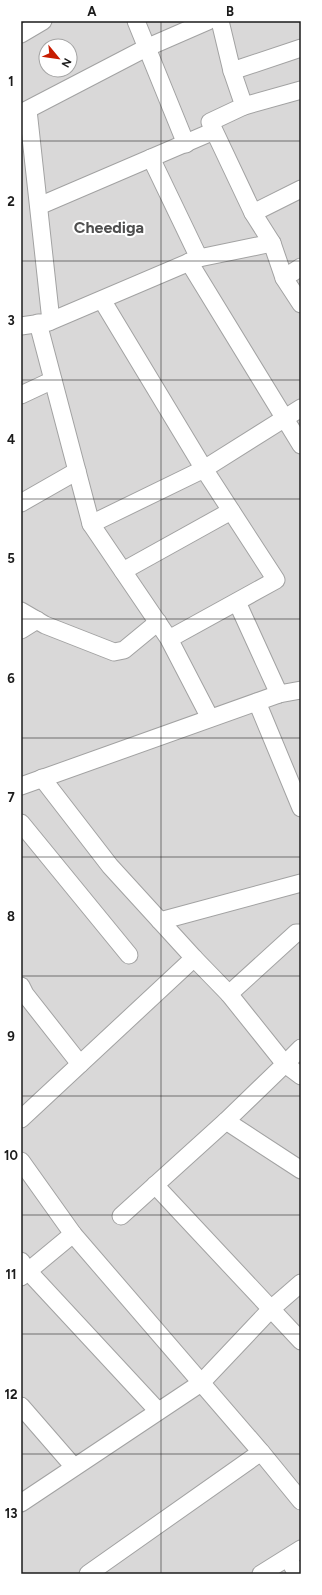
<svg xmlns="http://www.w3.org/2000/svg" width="322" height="1595" font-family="Figtree,sans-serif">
<rect width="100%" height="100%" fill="#eeebe0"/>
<path fill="#d9d8d8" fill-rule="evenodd" d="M21,21H301V1574H21ZM46,46H70V70H46Z"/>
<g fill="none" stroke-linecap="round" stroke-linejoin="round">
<g stroke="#a2a2a2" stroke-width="19">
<g id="minor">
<path d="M136,21L186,144"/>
<path d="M220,21L232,71L244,106L210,122L253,213L272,243L284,278L301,304"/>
<path d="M21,34L43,21"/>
<path d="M232,71L301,48"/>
<path d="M244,106L301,90"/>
<path d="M28,110L51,321L199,258L272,243"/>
<path d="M21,113L146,48L208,21"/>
<path d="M151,158L199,258"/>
<path d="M39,206L214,131"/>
<path d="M253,213L301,189"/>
<path d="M189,262L301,445"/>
<path d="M284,278L301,267"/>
<path d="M102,300L204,469L301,408"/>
<path d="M38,323L91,524"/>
<path d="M21,326L49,322"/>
<path d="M21,395L53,380"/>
<path d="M21,503L77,471"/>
<path d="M123,571L231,511"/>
<path d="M237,602L279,694"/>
<path d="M21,611L45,625L114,652L124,650L158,622"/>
<path d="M21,630L37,620"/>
<path d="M169,639L276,580L204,469L91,524L169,639L210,718"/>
<path d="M257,702L301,808"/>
<path d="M21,786L279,694L301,690"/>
<path d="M21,823L129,955"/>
<path d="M160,921L301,883"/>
<path d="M21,986L25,994L80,1064"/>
<path d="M229,994L296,933H301"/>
<path d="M301,1048L285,1064L301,1076"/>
<path d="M21,1119L194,958L110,866L42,778"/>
<path d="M226,1121L301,1170"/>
<path d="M21,1161L73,1234L261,1452L301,1501"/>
<path d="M155,1185L301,1341"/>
<path d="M121,1216L226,1121L285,1064L229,994L194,958"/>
<path d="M21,1261L28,1271L158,1411"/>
<path d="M21,1277L73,1234"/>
<path d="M21,1406L74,1467"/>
<path d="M21,1503L201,1383L271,1309L301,1283"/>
<path d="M288,1558L297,1574"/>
<path d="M88,1574L261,1452"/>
<path d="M261,1574L301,1549"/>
</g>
</g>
<use href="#minor" stroke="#fff" stroke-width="17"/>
</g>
<path fill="none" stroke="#1b1b1b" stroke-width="1" stroke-opacity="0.55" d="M161,21V1574M21,141H301M21,261H301M21,380H301M21,499H301M21,619H301M21,738H301M21,857H301M21,976H301M21,1096H301M21,1215H301M21,1334H301M21,1454H301"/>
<g text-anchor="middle" stroke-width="4" stroke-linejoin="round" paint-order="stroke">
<g font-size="16" font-weight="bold" fill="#4e4e4e" stroke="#fff">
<text x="109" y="233">Cheediga</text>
</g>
</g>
<rect width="322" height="1595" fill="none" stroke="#ffffff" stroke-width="44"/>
<g transform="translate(58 58) rotate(119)"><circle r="19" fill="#ffffff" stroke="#a4a4a4"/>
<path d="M0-3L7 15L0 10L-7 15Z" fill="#c71c00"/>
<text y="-6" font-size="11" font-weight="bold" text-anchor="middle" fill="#1b1b1b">N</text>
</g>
<rect x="22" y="22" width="278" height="1551" fill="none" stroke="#1b1b1b" stroke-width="1.5"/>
<g font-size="13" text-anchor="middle" font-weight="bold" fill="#1b1b1b">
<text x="92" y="16">A</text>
<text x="230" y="16">B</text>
<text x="11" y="86">1</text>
<text x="11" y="206">2</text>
<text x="11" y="325">3</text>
<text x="11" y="444">4</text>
<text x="11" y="563">5</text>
<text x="11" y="683">6</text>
<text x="11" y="802">7</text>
<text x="11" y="921">8</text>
<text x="11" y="1041">9</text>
<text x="11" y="1160">10</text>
<text x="11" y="1279">11</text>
<text x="11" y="1399">12</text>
<text x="11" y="1518">13</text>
</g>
</svg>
